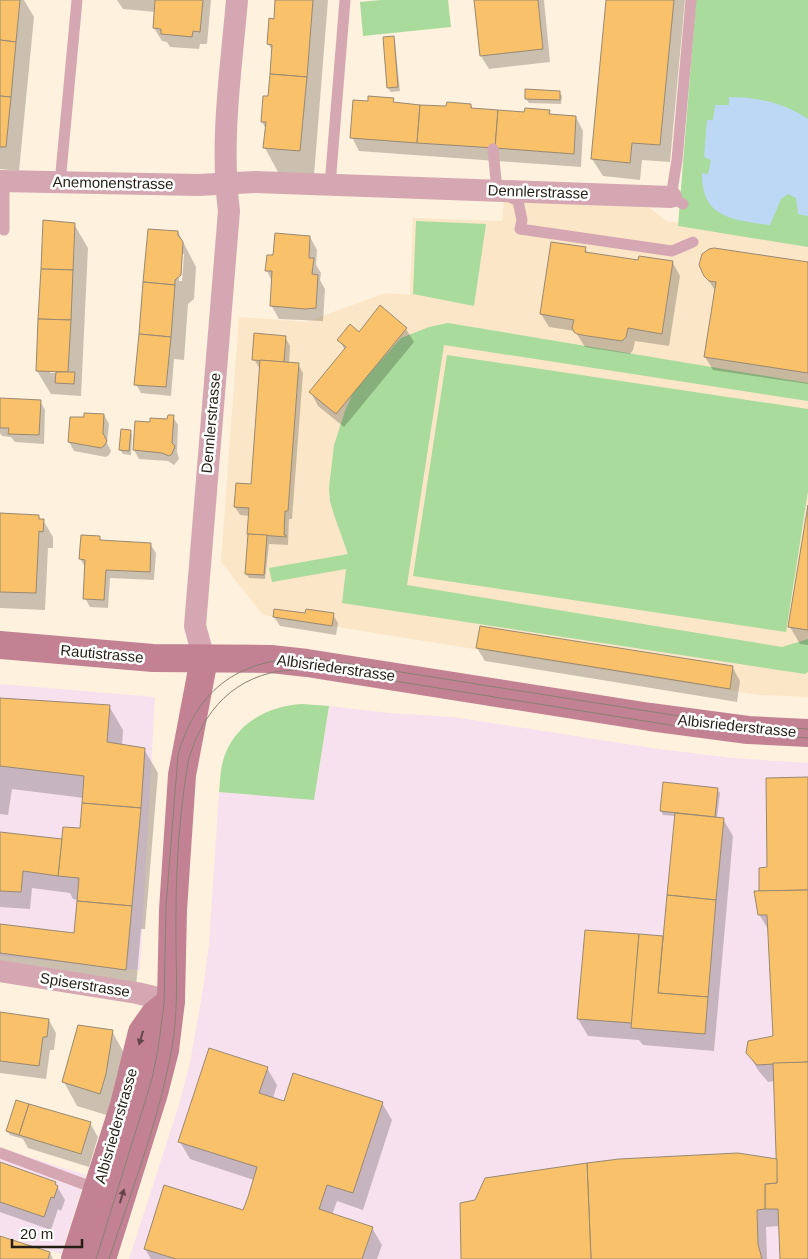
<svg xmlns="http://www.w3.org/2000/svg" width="808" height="1259" font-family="Arial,sans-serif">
<rect width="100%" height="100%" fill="#fef1dd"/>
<g fill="#f8e1ee">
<path d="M0,684L155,697L140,970L0,956Z"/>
<path d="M329,706L389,713L453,717L659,749L733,758L808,763V1259H129L178,1108L190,1063L203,989L209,944L219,792L314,799Z"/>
<path d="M0,1148L86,1175L61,1254L0,1235Z"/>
</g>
<path fill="#fce6c8" d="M504,200L645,204L666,221L808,244V697L759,695L263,615L221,562L239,317L306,322L385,293L410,295L413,218L502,221Z"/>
<g fill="#a8db9c">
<path d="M381,0H448L451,27L363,36L360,2Z"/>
<path d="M696,0H808V247L678,226Z"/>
<path d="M416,221L486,224L474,306L413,294Z"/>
<path d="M448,323L808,383V401L444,345L407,585L782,647L808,639V672L805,674L342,603L346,569L272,582L269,568L348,554L334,515L330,501L329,488L334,445L345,411L354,391L401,338L429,327Z"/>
<path d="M447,355L808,409V491L786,632L413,576Z"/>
<path d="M302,704L329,706L314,800L219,792C220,783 220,774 222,765C230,727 265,706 302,704Z"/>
</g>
<path fill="#bdd8f5" d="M729,97C758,97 784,103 808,119V216L798,214L796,198L788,194L781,199L770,225C735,220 701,219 702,173L708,174L711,160L704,157L707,120H713L715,105H729Z"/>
<g fill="#0003" fill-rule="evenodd">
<path d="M0,0H24L34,17L19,171L0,169Z"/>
<path d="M117,0H211L207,44H200L199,49L170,47L167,42L162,41L154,28L155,12L123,9Z"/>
<path d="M276,0H328L314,175L278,172L265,148L266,129L262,122L269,97L273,51L268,44L275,20Z"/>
<path d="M475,0H544L550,62L489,69L481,56Z"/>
<path d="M607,0H685L670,162L642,160L640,180L603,176L592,159Z"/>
<path d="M393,38L395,42L400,91L391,92L388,88Z"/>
<path d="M559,92L562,96L561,104L529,103L526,99Z"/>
<path d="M393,99L395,104L447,107L471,105L473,110L525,114L549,111L552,116L576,117L583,131L581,167L359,151L352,137L369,102Z"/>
<path d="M74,224L88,248L81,396L51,394L37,371ZM50,370L62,371V373H50Z"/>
<path d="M178,232L196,267L194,299L188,304L184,360L174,359L171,396L141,393L136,384ZM181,254H184L182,281H179Z"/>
<path d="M310,237L317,250L316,265L321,273L320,280L325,289L323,321L279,319L271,305L272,281L267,271L274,256Z"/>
<path d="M585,248L588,254L639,262L673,263L680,276L669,346L635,341L633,350L630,354L597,349L585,347L575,331L549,327L541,314Z"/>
<path d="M808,263V384L713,370L705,357L716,292L705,275Z"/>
<path d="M406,329L414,342L344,427L318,406L311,392L345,350L339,340L359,333Z"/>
<path d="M285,337L290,346L289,364H298L303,373L292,519H289L288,545L269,544L265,579L249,578L246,574L250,516L240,515L235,507L252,485L261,368H259L254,359Z"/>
<path d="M0,399L40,401L45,410L44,444L15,442L11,437L2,436L0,433Z"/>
<path d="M104,415L109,424L107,443L111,451L109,455L106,457L74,451L69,442L85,419Z"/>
<path d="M173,417L178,425L177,452L179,459L174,465L168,461L139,459L134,450L151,423L168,420Z"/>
<path d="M130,431L132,435L131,455L123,454L120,450Z"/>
<path d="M808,513V645L800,644L790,627Z"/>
<path d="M0,514L38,516L40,520H43L53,537V548H48L45,610L0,608Z"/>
<path d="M99,537L102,542L150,544L156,553L154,580L110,578L108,608L90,607L85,598L86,568L80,559Z"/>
<path d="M333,615L338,623L336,635L280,626L274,617Z"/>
<path d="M477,648L733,668L740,681L737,702L485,661Z"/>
<path d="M0,699L109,706L123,730L122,746L144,749L158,773L145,929H141L136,987L0,969V925L75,935L78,900L73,899L70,893L32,888L30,909L0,907V833L61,840L82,829L84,798L12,789L8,815L0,814Z"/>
<path d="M808,778V1259H781L780,1226L766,1227L767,1259H463L778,1161L775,1081L768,1082L758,1070L748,1053L774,1037L769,931L759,914L760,892L769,869Z"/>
<path d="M717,789L720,793L717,818L723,819L733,836L714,1051L643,1045L639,1040L588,1036L578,1019L586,931L664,938L676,816L663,815L661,811Z"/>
<path d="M0,1013L49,1020L56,1033L54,1050H50L46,1079L0,1073Z"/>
<path d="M112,1031L125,1055L113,1117L77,1106L64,1082Z"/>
<path d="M267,1068L277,1085L273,1098L284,1102L382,1103L392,1120L363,1210L337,1201L332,1215L372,1228L382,1245L377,1259H151L145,1249L244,1212L254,1180L190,1159L180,1142Z"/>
<path d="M90,1123L98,1137L89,1167L28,1148L23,1139L10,1135L7,1131Z"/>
<path d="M0,1164L55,1183L65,1200L61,1211L58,1209L51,1230L0,1212Z"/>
<path d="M0,1238L50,1253L53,1259H0Z"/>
</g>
<g fill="#f9c16a" stroke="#988973">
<path d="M0,0H20L16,42L0,40Z"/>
<path d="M155,0H203L200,32L193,31L192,37L161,34V29L153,28Z"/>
<path d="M275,0H313L307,77L270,74L272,45L267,44L269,18L274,19Z"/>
<path d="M474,0H538L543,49L480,56Z"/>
<path d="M606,0H674L660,145L632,143L630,163L591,159Z"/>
<path d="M394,36L398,87L387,88L383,37Z"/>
<path d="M0,40L16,42L11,97L0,96Z"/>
<path d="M270,74L307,77L300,151L263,148L266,122H261L263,96H268Z"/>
<path d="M525,89L560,91V100L525,99Z"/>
<path d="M0,96L11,97L6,147H0Z"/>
<path d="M368,96L394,98L393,102L420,105L417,143L350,138L353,100L368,101Z"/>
<path d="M447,102L471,104V108L498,110L495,148L417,143L420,105L446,106Z"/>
<path d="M525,108L550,110L549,114L576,116L574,154L495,148L498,110L524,112Z"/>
<path d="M43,220L75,223L73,270L41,269Z"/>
<path d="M148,229L178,231V235L183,242L181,275L175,280V285L143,282Z"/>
<path d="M275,233L310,236L309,258H314L312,274L318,275L316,308L305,309L270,306L272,271H265L267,255H273Z"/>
<path d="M551,242L586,247L585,252L638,260L639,256L673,261L662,334L628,328L626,337L622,341L588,336L577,334L574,332L572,328L574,320L540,314Z"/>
<path d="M714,248L808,262V373L704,357L716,282L709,281L704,276L699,265L702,254L709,249Z"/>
<path d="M41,269L73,270L71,320L38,319Z"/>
<path d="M143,282L175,285L171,337L139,334Z"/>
<path d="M380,305L407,328L336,414L309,392L346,347L337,340L350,324L359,332Z"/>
<path d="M38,319L71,320L68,372L36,371Z"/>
<path d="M254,333L286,336L284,362L252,360Z"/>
<path d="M139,334L171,337L166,387L134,385Z"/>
<path d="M260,360L299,363L288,511H285L284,535H286V537L247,534L249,508L234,507L236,483L251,484Z"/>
<path d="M56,372H75L74,384L55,383Z"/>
<path d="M0,398L41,400L39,435L8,434L9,428H0Z"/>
<path d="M84,413L104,414L103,433L107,441L104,446L101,448L68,442L70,417H84Z"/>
<path d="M168,415H174L172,443L175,446L172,454L169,456L162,453L133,450L135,421L150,422V418L167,419Z"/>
<path d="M121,429L131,430L129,451L119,450Z"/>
<path d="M808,505V630L788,627Z"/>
<path d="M0,513L39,515V519H44L43,532L39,531L36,593L0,592Z"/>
<path d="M248,534L267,535L264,575L245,574Z"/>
<path d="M81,535L100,536V540L151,543L150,572L106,570L104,600L83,599L85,560L79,559Z"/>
<path d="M274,609L305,613L306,609L334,613L332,626L273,617Z"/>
<path d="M480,626L733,666L730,689L476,648Z"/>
<path d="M0,698L110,705L107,742L145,748L141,808L82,803L84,776L0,766Z"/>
<path d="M808,777V890L759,891V868L767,867L766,778Z"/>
<path d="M663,782L718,788L715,817L660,811Z"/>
<path d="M82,803L141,808L132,906L77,901L79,878L58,876L63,827L80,828Z"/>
<path d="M675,813L724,818L716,900L667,895Z"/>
<path d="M0,832L62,839L58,876L23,871L21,892L0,891Z"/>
<path d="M808,890V1062L757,1065L746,1053L748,1041L773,1036L767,915H758L754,891Z"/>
<path d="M667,895L716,900L708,997L658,993Z"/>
<path d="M77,901L132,906L126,970L0,953V924L74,933Z"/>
<path d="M585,930L639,934L632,1023L577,1019Z"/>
<path d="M639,934L663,936L658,993L708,997L705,1034L631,1028Z"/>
<path d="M0,1012L49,1019L47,1037H43L39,1066L0,1061Z"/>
<path d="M78,1025L113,1030L106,1074L100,1094L62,1082Z"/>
<path d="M209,1048L268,1067L259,1093L284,1101L293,1073L383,1102L353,1193L327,1185L319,1209L373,1227L362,1259H176L144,1249L164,1185L243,1210L248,1197L257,1167L178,1142Z"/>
<path d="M808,1062V1259H780L778,1209H765V1184L777,1183L773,1063Z"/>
<path d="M16,1100L29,1104L19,1135L6,1131Z"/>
<path d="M29,1104L91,1122L81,1154L19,1135Z"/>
<path d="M738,1153L777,1159V1183L765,1184V1209L757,1210L758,1244L762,1259H591L587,1163L619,1159Z"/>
<path d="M0,1162L56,1182L55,1184L58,1186L54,1198L51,1197L44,1217L0,1202Z"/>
<path d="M587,1163L591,1259H461L460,1203L475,1200L485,1178Z"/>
<path d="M0,1236L50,1252L48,1259H0Z"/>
</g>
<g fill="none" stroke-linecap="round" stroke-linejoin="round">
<g stroke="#d5a7b3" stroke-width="11">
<path d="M493,149L497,191L518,201L522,220L520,229L672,251L693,242"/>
<path d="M60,183L77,0"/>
<path d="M330,185L345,0"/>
<path d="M683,204L671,197L677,160L691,0"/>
<path d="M4,230V181"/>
<path d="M0,1153L97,1189"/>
</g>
<g stroke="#d5a7b3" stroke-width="22">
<path d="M0,181L198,185L255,182L671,197"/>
<path d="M204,659L195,626L229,211C220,141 231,70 237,0"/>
<path d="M0,971L137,993L171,1001"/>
</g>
<g stroke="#c38294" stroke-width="28">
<path d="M0,645L153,658L271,659L307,663L650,717L748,730L808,733"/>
<path d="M75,1259L124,1105L142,1032L154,1015L171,1001"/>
<path d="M102,1259L154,1093L165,1050L171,1001L173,910L182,775L204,659"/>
</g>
<g stroke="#898072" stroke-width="1">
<path d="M96,1259L152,1079L158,1049L164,1004L166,906L178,755C197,687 242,657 312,658L698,719L757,726L808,729"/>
<path d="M109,1259C133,1186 163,1110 174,1034C179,993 175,953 176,913C176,863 180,811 188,762C202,711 235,674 290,670C314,668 339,673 363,676L695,729L808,738"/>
</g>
</g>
<defs><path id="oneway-solid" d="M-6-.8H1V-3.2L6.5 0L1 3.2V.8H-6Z" transform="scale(1.25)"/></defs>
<g fill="#644648">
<use href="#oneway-solid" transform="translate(141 1038) rotate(106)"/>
<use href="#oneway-solid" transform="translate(122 1196) rotate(-73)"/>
</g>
<g text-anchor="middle" stroke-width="5" stroke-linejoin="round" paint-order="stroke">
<g font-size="15" fill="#241e15" stroke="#fff">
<text transform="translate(113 183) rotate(1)" y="5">Anemonenstrasse</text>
<text transform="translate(538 192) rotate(2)" y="5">Dennlerstrasse</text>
<text transform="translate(211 423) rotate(-85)" y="5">Dennlerstrasse</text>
<text transform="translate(102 654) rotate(5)" y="5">Rautistrasse</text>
<text transform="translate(336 668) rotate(8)" y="5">Albisriederstrasse</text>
<text transform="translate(737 726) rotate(6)" y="5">Albisriederstrasse</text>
<text transform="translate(85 985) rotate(9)" y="5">Spiserstrasse</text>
<text transform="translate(116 1126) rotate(-74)" y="5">Albisriederstrasse</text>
</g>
</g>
<path d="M12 1239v8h70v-8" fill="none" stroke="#241e15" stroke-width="2.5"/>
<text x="20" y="1239" font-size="15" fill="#241e15" stroke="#ffffff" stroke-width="4" paint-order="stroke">20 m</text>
</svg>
